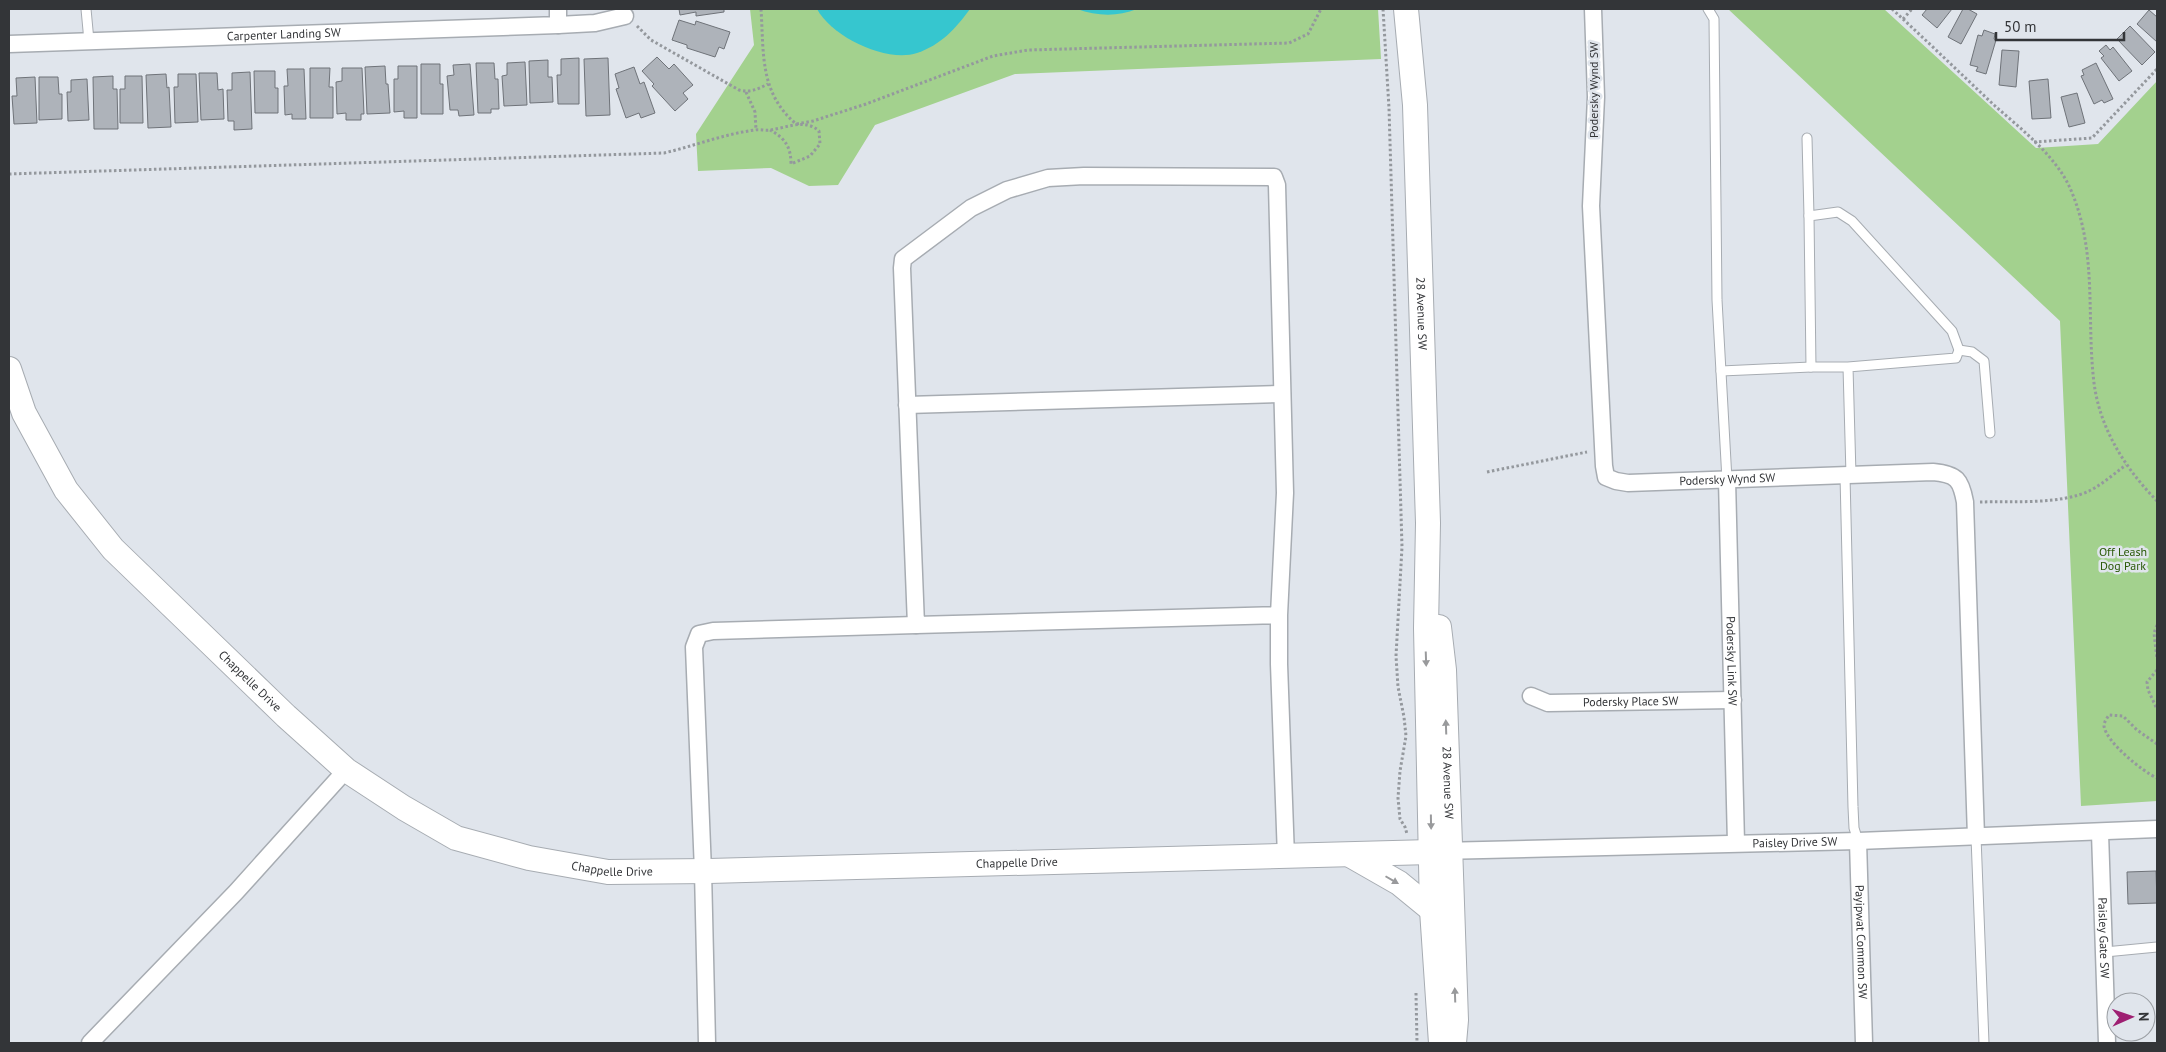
<svg xmlns="http://www.w3.org/2000/svg" width="2166" height="1052" font-family="'PT Sans',sans-serif">
<rect width="100%" height="100%" fill="#e0e5ec"/>
<g fill="#a3d18e">
<path d="M750,9H1378L1381,59L1015,74L875,125L838,185L809,186L771,168L698,171L696,134L754,45Z"/>
<path d="M1728,9H1884L2036,148L2098,144L2157,81V801L2081,806L2060,321Z"/>
</g>
<g fill="#36c6cf">
<path d="M817,9H970C956,28 941,45 917,53C886,63 832,37 817,9Z"/>
<path d="M1077,9H1137C1117,17 1097,16 1077,9Z"/>
</g>
<g fill="#aeb3ba" stroke="#6f7379">
<path d="M679,9H724V12L696,16V12L680,15Z"/>
<path d="M1927,9H1952L1937,28L1922,15Z"/>
<path d="M1963,9H1968L1977,14L1961,44L1948,37Z"/>
<path d="M2149,10L2157,17V42L2137,24Z"/>
<path d="M679,20L695,25L696,21L730,32L724,49L719,47L715,57L687,48V45L672,40Z"/>
<path d="M2130,26L2155,52L2142,65L2117,39Z"/>
<path d="M1984,30L1995,34L1994,39L1996,40L1986,74L1976,71L1978,67L1970,65L1978,35L1982,36Z"/>
<path d="M2106,45L2110,50L2113,47L2132,71L2119,81L2101,58L2104,56L2099,51Z"/>
<path d="M2002,50L2019,51L2016,87L1999,85Z"/>
<path d="M657,57L669,69L674,64L693,85L683,93L688,99L675,111L652,86L654,84L642,71Z"/>
<path d="M579,58V104H558L557,75H561V59Z"/>
<path d="M608,58L610,115L586,116L584,59Z"/>
<path d="M548,60V77H552L553,102L530,103L529,61Z"/>
<path d="M525,62L527,105L504,106L502,76L507,75V63Z"/>
<path d="M476,63H494L495,79H498L499,109H491V113H478Z"/>
<path d="M2096,63L2113,99L2104,103L2102,100L2094,104L2081,76L2084,75L2082,70Z"/>
<path d="M421,64H440V84H443V114H421Z"/>
<path d="M470,64L474,115L459,116L458,110H450L447,76L454,75L453,65Z"/>
<path d="M385,66L386,84H388L390,113L367,114L365,67Z"/>
<path d="M398,66H417V118H404V111L394,112V79H398Z"/>
<path d="M634,67L640,84L644,82L655,113L641,118L639,113L626,118L616,89L619,88L615,74Z"/>
<path d="M310,68H330L329,87H333V118H310Z"/>
<path d="M342,68H362L364,114H361V120H346V113L337,114L336,82L342,81Z"/>
<path d="M287,69H304L306,119H292V114L285,115L284,86H288Z"/>
<path d="M254,71H275V88H278V113H255Z"/>
<path d="M250,72L252,129L234,130V121H228L227,90H232V73Z"/>
<path d="M199,73H217L218,90L223,89L224,119L201,120Z"/>
<path d="M166,74L167,88L169,87L171,127L148,128L146,75Z"/>
<path d="M178,74H196L198,122L175,123L174,87H178Z"/>
<path d="M113,76V89H117L118,129H94L93,77Z"/>
<path d="M125,76H142L143,123H120V89H125Z"/>
<path d="M35,77L37,123L14,124L12,96H17L16,78Z"/>
<path d="M39,77H58L59,94H62V119L39,120Z"/>
<path d="M87,79L89,120L68,121L67,92H71V80Z"/>
<path d="M2048,79L2051,118L2032,119L2029,81Z"/>
<path d="M2077,93L2085,123L2069,127L2061,97Z"/>
<path d="M2156,871L2157,903L2128,904L2127,872Z"/>
</g>
<g fill="none" stroke-linecap="round" stroke-linejoin="round">
<g stroke="#a7acb2" stroke-width="11">
<g id="lane">
<path d="M86,9L89,41"/>
<path d="M1708,9L1714,19L1717,300L1727,480"/>
<path d="M1807,138L1809,216"/>
<path d="M1959,350L1972,352L1984,361L1990,433"/>
<path d="M1848,367H1811L1809,216L1838,212L1852,221L1952,331L1959,350L1956,358L1848,367L1851,475"/>
<path d="M1721,371L1811,367"/>
<path d="M1845,476L1853,807L1854,828L1858,841"/>
<path d="M1976,837L1984,1043"/>
<path d="M2105,952L2157,947"/>
</g>
</g>
<g stroke="#a7acb2" stroke-width="19">
<g id="street">
<path id="s1" d="M1593,9L1596,97L1591,206L1604,466L1606,477L1616,481L1628,483L1933,472C1957,474 1961,480 1965,502L1976,837"/>
<path d="M558,25L595,23L625,16"/>
<path id="s2" d="M9,44L558,25V9"/>
<path d="M907,405L1282,394"/>
<path id="s3" d="M1727,480L1736,843"/>
<path d="M1279,615L916,625L902,268L903,259L971,208L1007,190L1048,178L1084,176L1274,177L1277,185L1285,493L1279,615V664L1286,857"/>
<path id="s4" d="M1531,696L1548,703L1733,700"/>
<path id="s5" d="M2100,833L2107,1043"/>
<path id="s6" d="M1858,841L1864,1043"/>
<path id="s7" d="M1440,851L1858,841L2157,829"/>
<path d="M90,1043L236,892L346,770"/>
<path d="M707,1043L703,871L694,647L699,634L713,631L916,625"/>
</g>
</g>
<g stroke="#a7acb2" stroke-width="26">
<g id="secondary">
<path id="s8" d="M1406,9L1415,105L1428,523L1426,628L1432,910L1441,1043"/>
<path id="s9" d="M9,369L24,413L66,490L113,549L286,716L346,770L404,808L456,838L529,858L608,872L709,871L1431,852"/>
<path id="s10" d="M1439,627L1444,670L1456,1020L1454,1043"/>
<path d="M1350,855L1399,883L1432,910"/>
</g>
</g>
<g stroke="#94989d" stroke-width="3" stroke-dasharray="2.5 2.5" stroke-linecap="butt">
<path d="M761,9C764,53 759,92 796,124L813,121L866,104L993,56L1028,50L1289,43L1308,34L1321,9"/>
<path d="M1383,9L1389,108L1402,547L1396,656L1398,687L1404,717L1406,736L1400,771L1398,798L1400,819L1405,827L1407,834"/>
<path d="M1892,9C1926,40 1960,73 1994,105C2021,129 2055,155 2070,188C2098,251 2086,317 2094,383C2100,429 2125,468 2157,501"/>
<path d="M1903,19L1912,9"/>
<path d="M637,26L651,40L739,90C750,93 758,89 768,84"/>
<path d="M746,92L755,112L756,130"/>
<path d="M2034,142L2092,138L2157,69"/>
<path d="M9,174L664,153C694,146 724,134 755,130C760,129 765,131 770,130C786,128 805,118 819,131L820,144L810,156L791,164C791,147 785,138 770,130"/>
<path d="M1487,472L1587,452"/>
<path d="M1980,502C2013,501 2062,505 2091,490C2104,483 2115,473 2126,465"/>
<path d="M2157,625L2154,633L2157,659"/>
<path d="M2157,670L2147,682L2148,690L2157,709"/>
<path d="M2157,744L2137,730L2123,716L2109,715C2107,718 2104,722 2104,726C2106,742 2143,772 2157,778"/>
<path d="M1416,993L1417,1043"/>
</g>
<use href="#lane" stroke="#fff" stroke-width="9"/>
<use href="#street" stroke="#fff" stroke-width="16"/>
<use href="#secondary" stroke="#fff" stroke-width="24"/>
</g>
<defs><path id="oneway-solid" d="M-6-.8H1V-3.2L6.5 0L1 3.2V.8H-6Z" transform="scale(1.25)"/></defs>
<g fill="#999a9c">
<use href="#oneway-solid" transform="translate(1426 659) rotate(88)"/>
<use href="#oneway-solid" transform="translate(1446 727) rotate(-92)"/>
<use href="#oneway-solid" transform="translate(1431 822) rotate(89)"/>
<use href="#oneway-solid" transform="translate(1392 880) rotate(30)"/>
<use href="#oneway-solid" transform="translate(1455 995) rotate(-92)"/>
</g>
<g text-anchor="middle" stroke-width="5" stroke-linejoin="round" paint-order="stroke">
<g font-size="12" fill="#333538" stroke="#e0e5ec">
<text dy="4" stroke="none"><textPath href="#s2" startOffset="275">Carpenter Landing SW</textPath></text>
<text transform="translate(1594 90) rotate(-90)" y="4">Podersky Wynd SW</text>
<text dy="4" stroke="none"><textPath href="#s8" startOffset="305">28 Avenue SW</textPath></text>
<text dy="4" stroke="none"><textPath href="#s1" startOffset="591">Podersky Wynd SW</textPath></text>
<text dy="4" stroke="none"><textPath href="#s3" startOffset="181">Podersky Link SW</textPath></text>
<text dy="4" stroke="none"><textPath href="#s9" startOffset="400">Chappelle Drive</textPath></text>
<text dy="4" stroke="none"><textPath href="#s4" startOffset="101">Podersky Place SW</textPath></text>
<text dy="4" stroke="none"><textPath href="#s10" startOffset="156">28 Avenue SW</textPath></text>
<text dy="4" stroke="none"><textPath href="#s7" startOffset="355">Paisley Drive SW</textPath></text>
<text dy="4" stroke="none"><textPath href="#s9" startOffset="1225">Chappelle Drive</textPath></text>
<text dy="4" stroke="none"><textPath href="#s9" startOffset="820">Chappelle Drive</textPath></text>
<text dy="4" stroke="none"><textPath href="#s5" startOffset="105">Paisley Gate SW</textPath></text>
<text dy="4" stroke="none"><textPath href="#s6" startOffset="101">Payipwat Common SW</textPath></text>
</g>
<g font-size="12" fill="#2a5908" stroke="#e0e5ec">
<text x="2123" y="556">Off Leash<tspan x="2123" dy="14">Dog Park</tspan></text>
</g>
</g>
<rect width="2166" height="1052" fill="none" stroke="#333538" stroke-width="20"/>
<g transform="translate(2131 1017) rotate(88)"><circle r="24" fill="#e0e5ec" stroke="#9b9fa4"/>
<path d="M0-4L9 19L0 12L-9 19Z" fill="#9e1f72"/>
<text y="-8" font-size="14" font-weight="bold" text-anchor="middle" fill="#333538">N</text>
</g>
<path d="M1996 32v8h128v-8" fill="none" stroke="#333538" stroke-width="2.5"/>
<text x="2004" y="32" font-size="15" fill="#333538" stroke="#e0e5ec" stroke-width="4" paint-order="stroke">50 m</text>
</svg>
